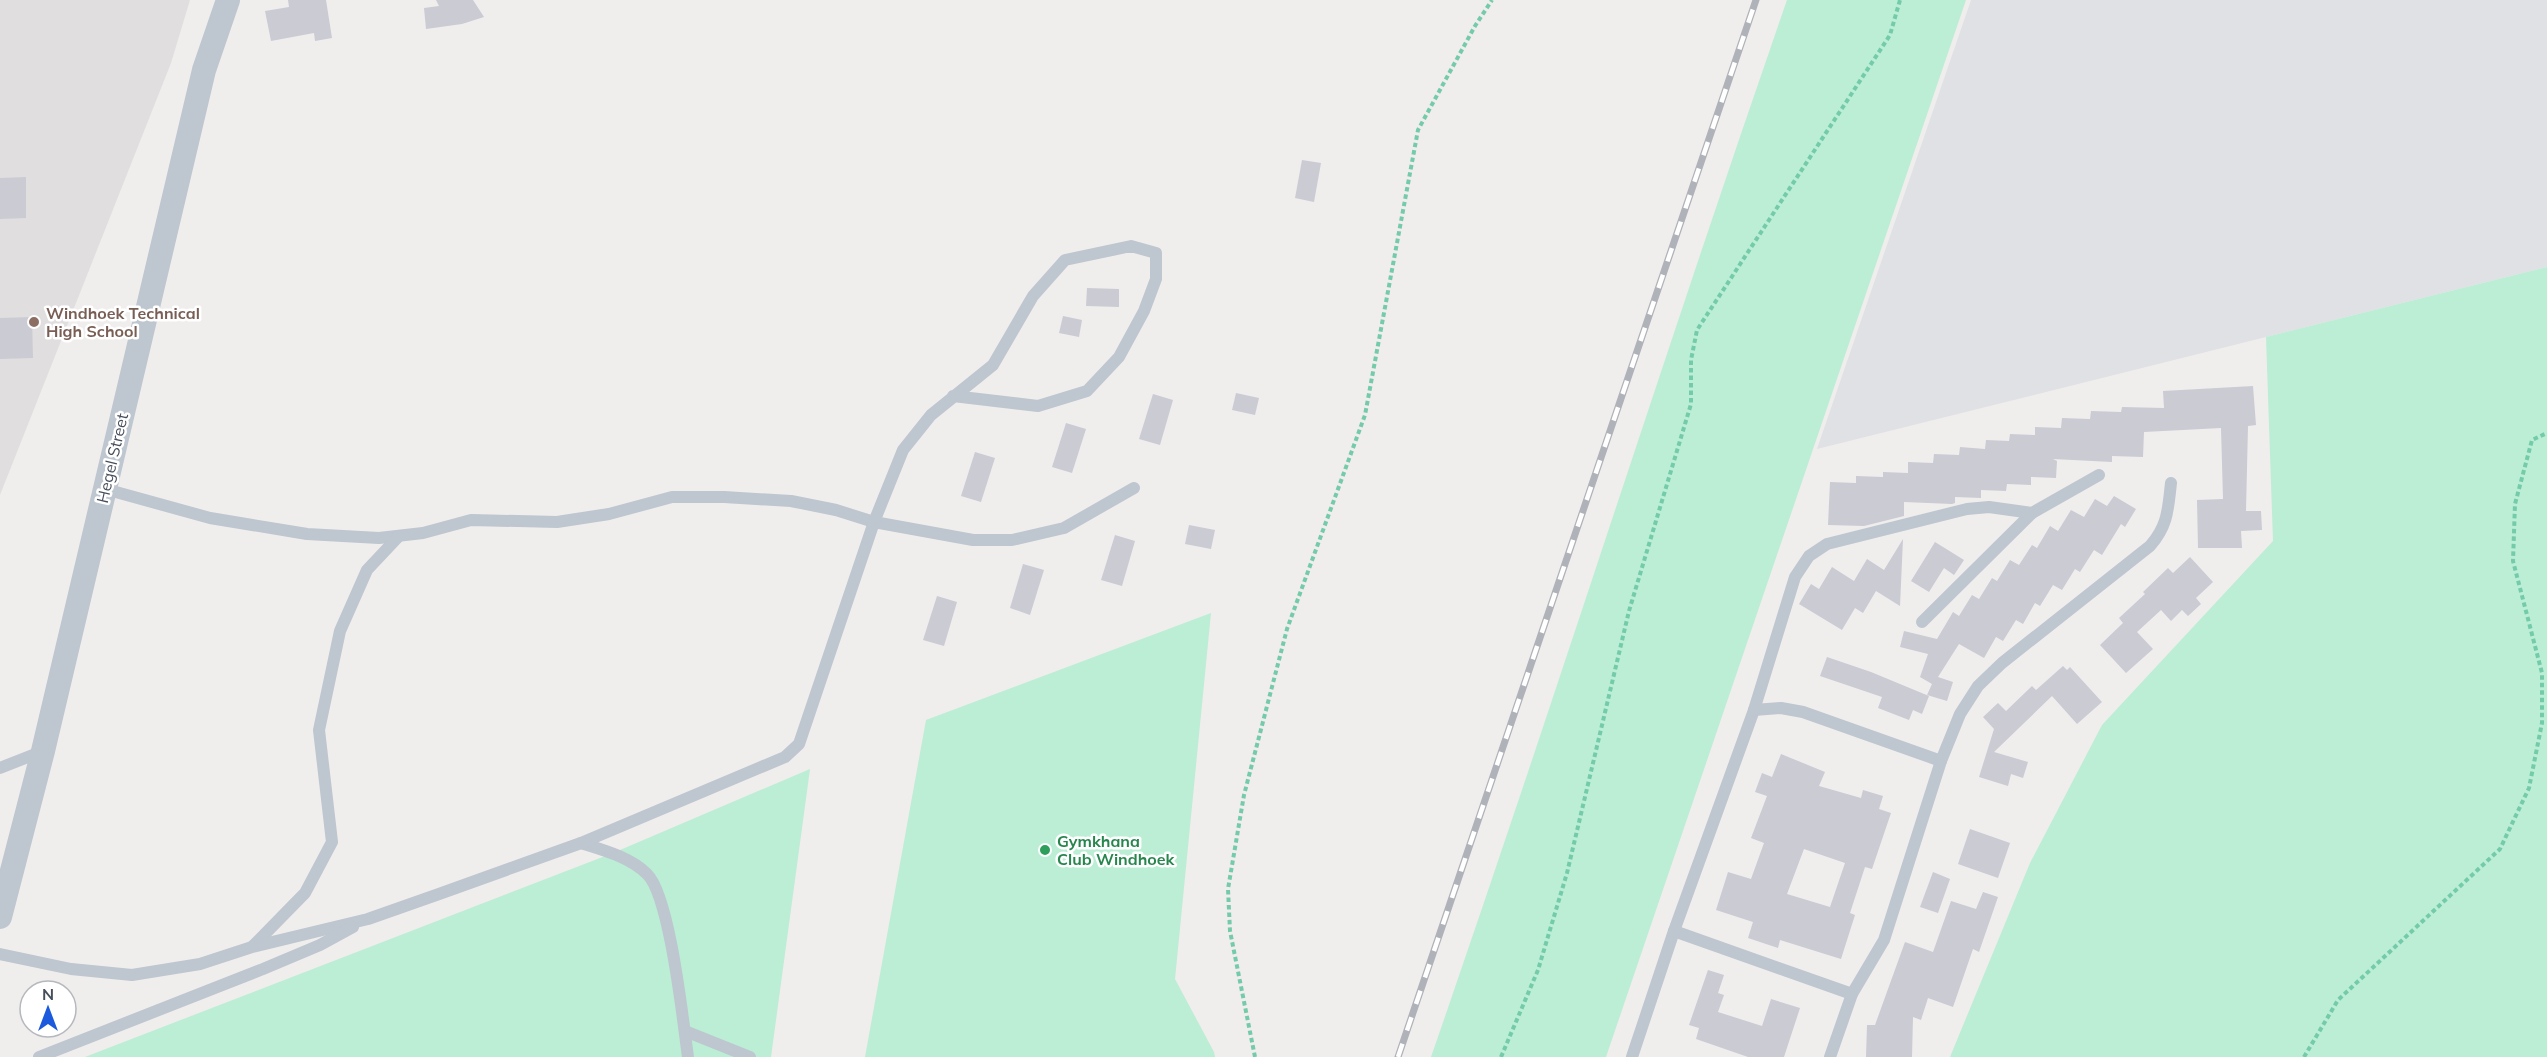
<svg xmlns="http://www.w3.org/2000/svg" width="2547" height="1057" font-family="Mulish,sans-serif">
<rect width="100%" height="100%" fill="#f0eded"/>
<path fill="#e1dedf" d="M0,0H190L171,63L0,495Z"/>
<path fill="#dfe1e5" d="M1971,0H2547V267L1817,449Z"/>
<g fill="#bbeed4">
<path d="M1787,0H1966L1606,1057H1431C1553,706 1665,351 1787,0Z"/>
<path d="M2547,267V1057H1950L2030,863L2102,725L2273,541L2266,337Z"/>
<path d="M1211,613L1175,979L1214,1052L1215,1057H865L926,720Z"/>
<path d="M810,769L771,1057H85L613,853Z"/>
</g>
<g fill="#cacbd3" fill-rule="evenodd">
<path d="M288,0H326L332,38L315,41L314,33L271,41L265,11L289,7Z"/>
<path d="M436,0H473L484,17L462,24L426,29L424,8L439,6Z"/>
<path d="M1302,160L1321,163L1314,202L1295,198Z"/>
<path d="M26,177V218L0,219V178Z"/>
<path d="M1087,288L1119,289V307L1086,306Z"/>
<path d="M1063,316L1082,320L1079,337L1059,333Z"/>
<path d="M32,317L33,358L0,359V318Z"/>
<path d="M2253,386L2256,425L2248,426L2246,511H2261L2262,530L2241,531L2242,548H2198L2197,500L2223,499L2221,428L2144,432L2143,457L2112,456V462L2053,459L2057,461L2056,478L2031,477V485L2007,484L2006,491L1981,490V498L1955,497V503L1952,504L1904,502V516L1864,526L1828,525L1830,482L1856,483V476L1883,477V472L1908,473V462L1933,463L1934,454L1959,455L1960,447L1985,449L1986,440L2009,441L2010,434L2035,435V427L2061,428L2062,418L2090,419L2091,411L2121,412L2122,407L2164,408L2163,391Z"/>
<path d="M1236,393L1259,398L1255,415L1232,410Z"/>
<path d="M1153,394L1173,400L1160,445L1139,439Z"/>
<path d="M1066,423L1086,429L1072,473L1052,467Z"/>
<path d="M975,452L995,458L981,502L961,496Z"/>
<path d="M2114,496L2136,509L2125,527L2121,524L2102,555L2094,550L2080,572L2075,569L2062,590L2053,585L2040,606L2035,603L2023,624L2016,620L2003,641L1996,637L1984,658L1959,644L1938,677L1953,682L1947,701L1927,695L1932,684L1920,677L1928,654L1900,647L1904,631L1937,639L1953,612L1959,616L1972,595L1979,599L1992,578L1997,581L2010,560L2019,565L2032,545L2037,548L2050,526L2058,531L2071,510L2084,517L2095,499L2107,506Z"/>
<path d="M1189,525L1215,530L1211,549L1185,544Z"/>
<path d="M1115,535L1135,541L1122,586L1101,580Z"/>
<path d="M1903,539L1900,606L1876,591L1863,613L1855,608L1842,630L1799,604L1811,584L1819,589L1832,567L1854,581L1867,559L1884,570Z"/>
<path d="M1935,542L1964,560L1954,575L1944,568L1929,592L1911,581Z"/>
<path d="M2190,557L2213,582L2196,598L2201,604L2188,616L2182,610L2171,621L2161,610L2137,632L2153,649L2126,673L2100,645L2123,623L2119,618L2145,594L2143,592L2168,568L2173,573Z"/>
<path d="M1023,564L1044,570L1030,615L1010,608Z"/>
<path d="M937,596L957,602L944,646L923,640Z"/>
<path d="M1827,657L1871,672L1929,696L1922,714L1913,710L1909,720L1878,708L1882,697L1820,676Z"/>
<path d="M2063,666L2067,670L2070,667L2102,702L2077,724L2052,696L1994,752L2028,762L2023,778L2011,774L2008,786L1979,777L1994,729L1983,717L1998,703L2006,711L2032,686L2036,690Z"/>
<path d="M1781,754L1825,772L1819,786L1861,798L1863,790L1883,796L1879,809L1891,813L1872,869L1865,867L1850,913L1855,915L1841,959L1780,940L1778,948L1748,938L1753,922L1716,910L1728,872L1751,879L1764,843L1751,838L1767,796L1755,792L1762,773L1772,777ZM1804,849L1845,863L1830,907L1787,894Z"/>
<path d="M1970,829L2010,843L1998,878L1958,864Z"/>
<path d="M1933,872L1950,879L1938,913L1920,907Z"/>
<path d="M1983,892L1998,897L1979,952L1973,949L1953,1007L1928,998L1921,1020L1913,1017L1912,1057H1866L1867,1025H1875L1905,942L1933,952L1951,901L1976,909Z"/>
<path d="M1708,970L1724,975L1718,993L1724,995L1718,1012L1762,1026L1771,999L1800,1008L1784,1057H1748L1696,1039L1699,1028L1689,1025Z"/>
</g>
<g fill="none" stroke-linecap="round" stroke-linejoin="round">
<g stroke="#74cbaa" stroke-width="4" stroke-dasharray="4.5 3" stroke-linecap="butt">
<path d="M1255,1057L1230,931L1228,889L1244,795L1287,629L1365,415L1418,130L1475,26L1492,0"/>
<path d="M1501,1057L1538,970L1567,873L1629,611L1691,404V360L1697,330L1890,35L1900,0"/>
<path d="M2304,1057L2338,1000L2500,849L2529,788L2542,723V673L2513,561L2515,504L2532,440L2547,433"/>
</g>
<g stroke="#bec6cf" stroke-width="12">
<path d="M105,489L210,518L307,534L379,538L423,533L471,520L557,522L609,514L672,497H724L791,501L836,510L874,522L973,540H1012L1064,528L1134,488"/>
<path d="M1922,622L2032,513"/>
<path d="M1754,710L1781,708L1803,712L1941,761"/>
<path d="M0,768L43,751"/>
<path d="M581,843C603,850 630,857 647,874C670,896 683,1022 688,1057"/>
<path d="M1674,931L1852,994"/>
<path d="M253,946L305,893L332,842L319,730L340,631L367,570L399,536"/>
<path d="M0,954L71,969L132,975L200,964L252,947L368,919L439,894L581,843L785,757L799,744L874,522L903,450L931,415L993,365L1033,296L1065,260L1131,246L1156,253V279L1144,311L1119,357L1087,391L1038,406L953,396"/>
<path d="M685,1031L750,1057"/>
<path d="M39,1057L263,969L320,945L353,927"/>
<path d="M1632,1057L1674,931L1754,710L1795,577L1809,556L1827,544L1967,509L1989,507L2032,513L2099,475"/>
<path d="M1830,1057L1852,994L1884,940L1941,761L1960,714L1978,686L2002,663L2150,546C2168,526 2168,509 2171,483"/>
</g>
<path stroke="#bec6cf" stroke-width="24" d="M0,917L43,751L204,70L228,0"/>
<g stroke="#afb2b8" stroke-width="7">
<path id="rail" d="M1398,1057L1756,0"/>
</g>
<use href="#rail" stroke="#fff" stroke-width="4.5" stroke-dasharray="14" stroke-linecap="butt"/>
</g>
<circle fill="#8d6e63" stroke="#fff" stroke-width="2" cx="34" cy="322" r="6"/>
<circle fill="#2e9e5b" stroke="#fff" stroke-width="2" cx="1045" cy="850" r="6"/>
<g text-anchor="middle" stroke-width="5" stroke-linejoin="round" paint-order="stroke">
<g font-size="16" font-weight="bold" fill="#785e54" stroke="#fff" text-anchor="start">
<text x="46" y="319">Windhoek Technical<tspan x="46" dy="18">High School</tspan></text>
</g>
<g font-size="16" fill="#464e5a" stroke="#fff">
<text transform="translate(112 458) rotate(-77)" y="6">Hegel Street</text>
</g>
<g font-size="16" font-weight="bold" fill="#27864d" stroke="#fff" text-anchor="start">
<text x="1057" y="847">Gymkhana<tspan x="1057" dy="18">Club Windhoek</tspan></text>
</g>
</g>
<g transform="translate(48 1009)"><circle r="28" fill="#ffffff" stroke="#b5b8bd" stroke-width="1.5"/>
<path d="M0-4.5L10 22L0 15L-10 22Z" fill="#1b5adc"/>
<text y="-9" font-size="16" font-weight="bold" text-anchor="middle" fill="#464e5a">N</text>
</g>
</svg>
